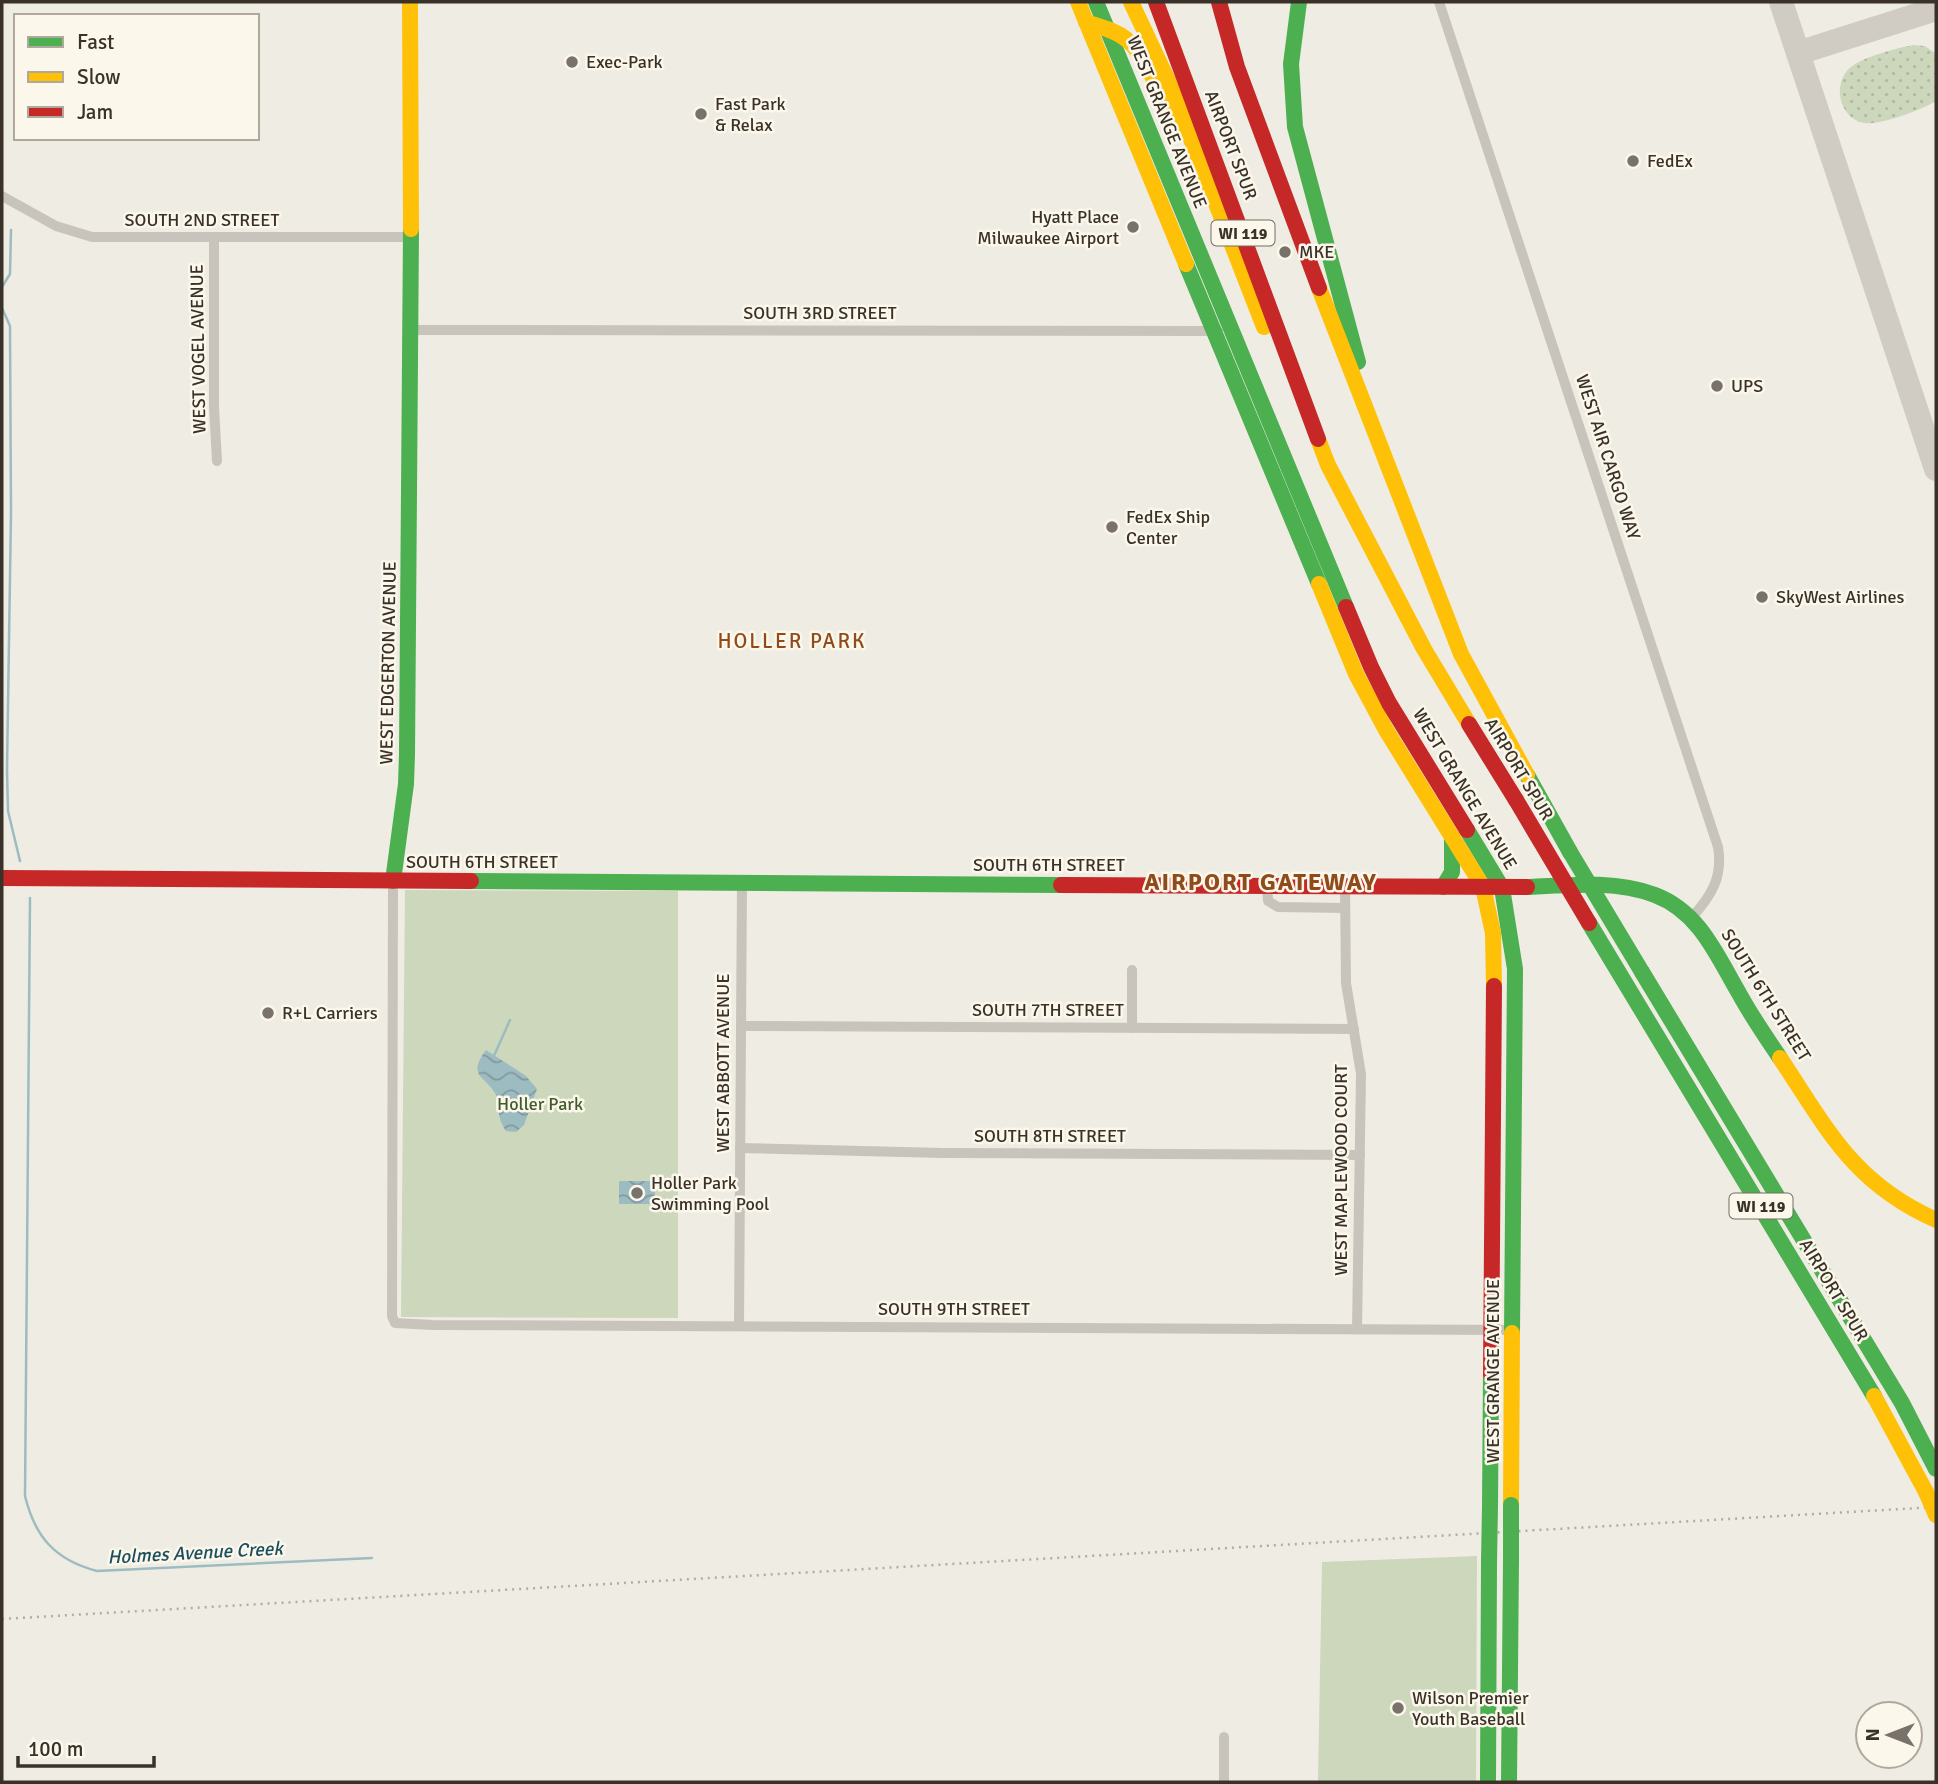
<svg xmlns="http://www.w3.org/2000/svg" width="1938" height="1784" font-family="Signika,sans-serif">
<defs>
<pattern id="grass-dots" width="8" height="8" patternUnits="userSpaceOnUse" patternTransform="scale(1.75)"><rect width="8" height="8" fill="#ccd7bc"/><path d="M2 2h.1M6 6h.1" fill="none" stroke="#b0b9a2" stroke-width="1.8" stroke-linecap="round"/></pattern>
<pattern id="water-waves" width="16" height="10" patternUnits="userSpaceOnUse" patternTransform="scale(1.75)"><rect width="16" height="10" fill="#9dbcc2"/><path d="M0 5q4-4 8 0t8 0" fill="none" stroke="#81999e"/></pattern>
</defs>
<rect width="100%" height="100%" fill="#efece3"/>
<path fill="url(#grass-dots)" d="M1913,45L1925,46L1936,54V101C1924,109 1878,126 1864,123C1838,118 1832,82 1851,67C1863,57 1897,48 1913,45Z"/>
<g fill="#ccd7bc">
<path d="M405,890L678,891V1318L401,1317Z"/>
<path d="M1477,1556L1476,1782H1318L1322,1562Z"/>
</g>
<g fill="url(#water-waves)">
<path d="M486,1050L526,1076L537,1089L524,1125L516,1132L506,1131C495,1115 501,1105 495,1093C484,1075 467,1076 486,1050Z"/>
<rect x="619" y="1181" width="36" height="23"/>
</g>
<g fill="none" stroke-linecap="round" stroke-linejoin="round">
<g stroke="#9dbcc2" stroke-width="2.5">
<path d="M2,287L10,274L11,230"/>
<path d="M2,308L10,326L11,513L7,770L8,811L20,861"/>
<path d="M30,898L25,1496C35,1537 55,1560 97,1571L372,1558"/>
<path d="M493,1058L510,1020"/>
</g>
<g stroke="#d0ccc4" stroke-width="24">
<path d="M1781,2L1936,469"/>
<path d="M1798,53L1936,9"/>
</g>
<g stroke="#c9c4bb" stroke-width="10">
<path d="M1439,2L1718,847C1723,876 1712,896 1691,918"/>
<path d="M2,196L56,226L92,237H411"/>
<path d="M214,238V407L217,461"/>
<path d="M409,330L1218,331"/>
<path d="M393,881L392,1316L395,1323L433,1325L1513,1330"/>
<path d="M1267,886L1268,901L1278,907L1345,908"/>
<path d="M1345,886L1346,983L1361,1074L1357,1329"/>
<path d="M741,1026L1354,1029"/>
<path d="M1132,1028V970"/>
<path d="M740,1148L943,1153L1360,1155"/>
<path d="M739,1326L742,883"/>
<path d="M1224,1782V1737"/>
</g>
<g stroke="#4caf50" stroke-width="16">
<path d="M1096,2L1346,607"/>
<path d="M1299,2L1291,64L1295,127L1358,362"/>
<path d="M1186,264L1319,584"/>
<path d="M1527,775L1570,852"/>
<path d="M1467,830L1502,888L1515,969L1512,1333"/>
<path d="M393,881L406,784L407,754L411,229"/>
<path d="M471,881L1061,885"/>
<path d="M1443,887L1452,872V837"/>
<path d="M1527,887C1568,885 1615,880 1655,895C1700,912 1717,956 1740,995C1752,1017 1766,1037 1780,1058"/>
<path d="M1589,923L1874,1396"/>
<path d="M1642,972L1902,1403L1936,1469"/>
<path d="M1490,1506L1491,1375"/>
<path d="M1488,1782L1489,1562"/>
<path d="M1509,1782L1511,1560"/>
</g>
<g stroke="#ffc107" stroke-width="16">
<path d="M410,2L411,229"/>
<path d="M1078,2L1186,264"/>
<path d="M1131,2L1170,85L1264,327"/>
<path d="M1086,22C1100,27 1115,30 1126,39C1148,55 1162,101 1173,126"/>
<path d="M1319,288L1461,654L1527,775"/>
<path d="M1318,439L1328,465L1424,649L1469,724"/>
<path d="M1319,584L1356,674L1386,730L1483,887L1493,933L1494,986"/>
<path d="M1780,1058C1828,1130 1853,1183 1936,1220"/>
<path d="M1874,1396L1926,1492"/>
<path d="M1511,1505L1512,1333"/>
</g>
<g stroke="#c62828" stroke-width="16">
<path d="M1156,2L1318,439"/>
<path d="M1219,2L1237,67L1319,288"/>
<path d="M1346,607L1371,667L1389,703L1467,830"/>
<path d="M1469,724L1516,800"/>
<path d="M2,878L471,881"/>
<path d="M1061,885L1527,887"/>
<path d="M1491,1375L1494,986"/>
</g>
<path stroke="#b0aca6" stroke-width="2.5" stroke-dasharray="2 5" stroke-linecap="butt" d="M2,1619L1936,1507"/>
<g stroke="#4caf50" stroke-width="16">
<path d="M1570,852L1642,972"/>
<path d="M1511,1505V1560"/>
<path d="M1489,1562L1490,1506"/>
</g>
<path stroke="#ffc107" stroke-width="16" d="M1926,1492L1936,1515"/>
<path stroke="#c62828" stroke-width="16" d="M1516,800L1589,923"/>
</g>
<g fill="#79726a" stroke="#fbf7eb" stroke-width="2.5">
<circle cx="572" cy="62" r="7"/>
<circle cx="701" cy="114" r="7"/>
<circle cx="1633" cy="161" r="7"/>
<circle cx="1133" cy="227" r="7"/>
<circle cx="1285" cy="252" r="7"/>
<circle cx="1717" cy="386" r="7"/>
<circle cx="1112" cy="527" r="7"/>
<circle cx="1762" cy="597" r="7"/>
<circle cx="268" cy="1013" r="7"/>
<circle cx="637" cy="1193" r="7"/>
<circle cx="1398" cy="1708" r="7"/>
</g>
<g text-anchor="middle" stroke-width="5" stroke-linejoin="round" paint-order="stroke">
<g fill="#fbf7eb" stroke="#746c63" stroke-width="2">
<rect x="1211.5" y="220.5" width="63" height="25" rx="5"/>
<rect x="1729.5" y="1193.5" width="63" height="25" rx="5"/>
</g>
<g font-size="16" font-weight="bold" fill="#3a3129">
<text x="1243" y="239">WI 119</text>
<text x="1761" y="1212">WI 119</text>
</g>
<g font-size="18" fill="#3a3129" stroke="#fbf7eb" text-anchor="start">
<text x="586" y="68">Exec-Park</text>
<text x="715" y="110">Fast Park<tspan x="715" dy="21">&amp; Relax</tspan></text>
<text x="1647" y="167">FedEx</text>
<text x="1119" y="223" text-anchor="end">Hyatt Place<tspan x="1119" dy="21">Milwaukee Airport</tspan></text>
<text x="1299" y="258">MKE</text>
<text x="1731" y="392">UPS</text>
<text x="1126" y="523">FedEx Ship<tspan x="1126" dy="21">Center</tspan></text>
<text x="1776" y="603">SkyWest Airlines</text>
<text x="282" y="1019">R+L Carriers</text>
<text x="651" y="1189">Holler Park<tspan x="651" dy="21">Swimming Pool</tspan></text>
<text x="1412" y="1704">Wilson Premier<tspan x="1412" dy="21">Youth Baseball</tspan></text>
</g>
<g font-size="18" fill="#3a3129" stroke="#fbf7eb">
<text transform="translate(1167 122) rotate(68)" y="6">WEST GRANGE AVENUE</text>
<text transform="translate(1231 145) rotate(69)" y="6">AIRPORT SPUR</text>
<text x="202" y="226">SOUTH 2ND STREET</text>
<text x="820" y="319">SOUTH 3RD STREET</text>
<text transform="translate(198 349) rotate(-91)" y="6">WEST VOGEL AVENUE</text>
<text transform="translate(1608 457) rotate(72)" y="6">WEST AIR CARGO WAY</text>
<text transform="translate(388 663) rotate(-89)" y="6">WEST EDGERTON AVENUE</text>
<text transform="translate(1519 769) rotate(59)" y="6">AIRPORT SPUR</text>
<text transform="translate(1465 789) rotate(59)" y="6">WEST GRANGE AVENUE</text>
<text x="482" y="868">SOUTH 6TH STREET</text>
<text x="1049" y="871">SOUTH 6TH STREET</text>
<text transform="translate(1766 995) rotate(58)" y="6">SOUTH 6TH STREET</text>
<text x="1048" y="1016">SOUTH 7TH STREET</text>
<text transform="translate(723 1063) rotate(-90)" y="6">WEST ABBOTT AVENUE</text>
<text x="1050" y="1142">SOUTH 8TH STREET</text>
<text transform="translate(1341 1170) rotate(-90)" y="6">WEST MAPLEWOOD COURT</text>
<text transform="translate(1834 1290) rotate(59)" y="6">AIRPORT SPUR</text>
<text x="954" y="1315">SOUTH 9TH STREET</text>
<text transform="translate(1493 1371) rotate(-90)" y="6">WEST GRANGE AVENUE</text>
</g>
<g font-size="18" fill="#415b2b" stroke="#fbf7eb">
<text x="540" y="1110">Holler Park</text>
</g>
<g font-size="19" font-style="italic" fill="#1b4f5f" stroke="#fbf7eb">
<text transform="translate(195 1552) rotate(-3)" y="7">Holmes Avenue Creek</text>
</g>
<g font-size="21" letter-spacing="2" fill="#904b1b" stroke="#fbf7eb">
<text x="792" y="648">HOLLER PARK</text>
</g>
<g font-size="24" font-weight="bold" letter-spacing="2" fill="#904b1b" stroke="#fbf7eb">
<text x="1261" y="890">AIRPORT GATEWAY</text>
</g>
</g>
<rect width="1938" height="1784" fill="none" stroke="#3a3129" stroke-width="7"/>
<rect x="14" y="14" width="245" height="126" fill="#fbf7eb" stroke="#aea89d" stroke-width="2"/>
<rect x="28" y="37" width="35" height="10" fill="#4caf50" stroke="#aea89d" stroke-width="2"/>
<text x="77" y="49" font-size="21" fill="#3a3129">Fast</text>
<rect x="28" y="72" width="35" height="10" fill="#ffc107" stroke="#aea89d" stroke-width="2"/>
<text x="77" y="84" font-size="21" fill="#3a3129">Slow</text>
<rect x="28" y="107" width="35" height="10" fill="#c62828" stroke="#aea89d" stroke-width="2"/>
<text x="77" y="119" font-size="21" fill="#3a3129">Jam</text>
<g transform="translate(1889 1735) rotate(270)"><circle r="33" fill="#fbf7eb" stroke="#aea89d" stroke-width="2"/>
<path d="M0-5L12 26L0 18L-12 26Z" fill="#79726a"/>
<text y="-10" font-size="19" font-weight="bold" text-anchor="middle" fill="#3a3129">N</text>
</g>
<path d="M18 1756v10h136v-10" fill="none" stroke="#3a3129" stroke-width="3.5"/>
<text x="28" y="1756" font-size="21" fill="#3a3129" stroke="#fbf7eb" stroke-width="5" paint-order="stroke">100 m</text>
</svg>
